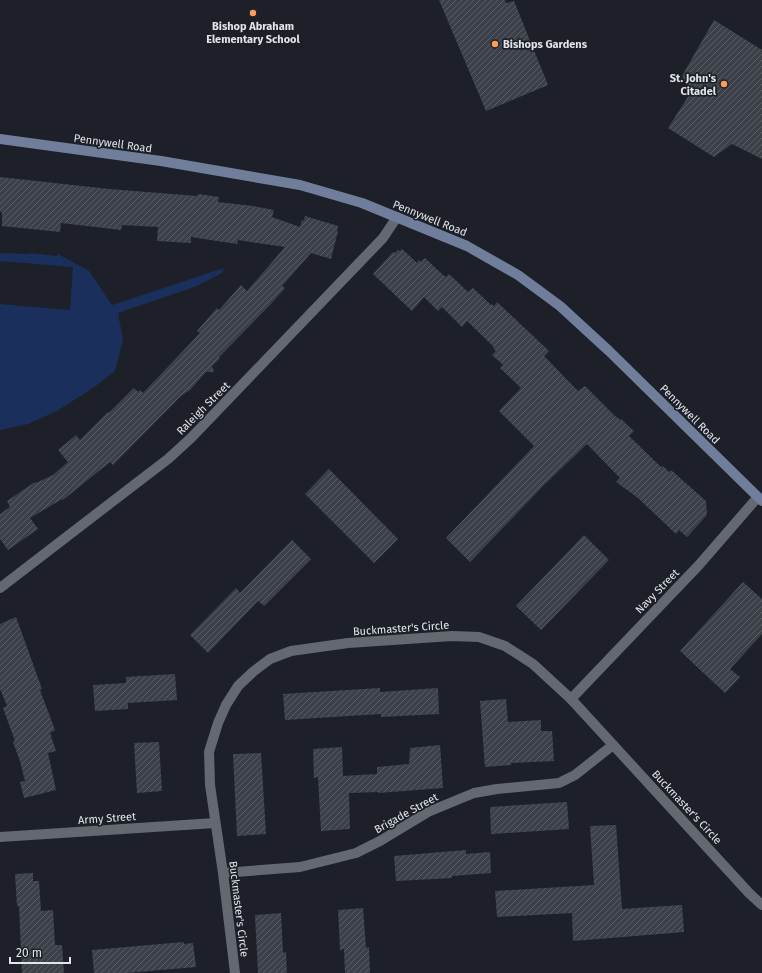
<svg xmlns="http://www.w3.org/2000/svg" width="762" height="973" font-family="'Fira Sans',sans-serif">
<defs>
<pattern id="building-hatch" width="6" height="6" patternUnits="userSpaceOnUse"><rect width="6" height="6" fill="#3c4149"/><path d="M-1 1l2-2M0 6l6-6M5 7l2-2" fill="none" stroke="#585c63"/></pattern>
</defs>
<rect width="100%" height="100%" fill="#1d2028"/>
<path fill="#1a2f5c" d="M0,253L29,254L30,253L57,256L58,254L89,271L112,305L224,268L222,273L197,286L118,313L123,340L115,371L93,388L57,411L28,424L0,430V304L70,310L73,267L0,261Z"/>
<g fill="url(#building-hatch)">
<path d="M439,0H505L506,3L514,1L548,85L486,111Z"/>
<path d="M714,20L762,50V159L732,144L714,157L668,128L691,92L682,76Z"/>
<path d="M0,177L109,189L197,196L198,194L219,197L218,202L253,206L274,210L272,217L300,227L302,220L304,221L305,216L338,226L337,231H338L331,259L311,253L282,286L285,288L271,304L219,357L220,358L212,366L214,372H206L190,390L181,396L113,465L110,462L63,500L62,499L30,518L38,529L8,550L0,539V514L10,507L7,501L35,482L36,483L53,475L68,462L58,450L76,435L80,440L108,412L109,413L134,388L138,392L140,390L143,393L200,333L197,331L217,308L219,310L241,285L247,291L285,247L238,240L237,244L191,237V243L157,241L158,227L122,225L121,230L61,223L60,232L2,226V212H0Z"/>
<path d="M402,249L417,263L419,260L421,262L425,258L443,275L446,277L449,274L468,292L473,288L491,305V304L494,306L497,302L549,351L544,356L578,391L585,386L616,417H617L620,420L621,419L634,431L629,436L661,467L663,466L669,472L671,470L706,501L707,515L687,537L679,530L676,534L638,498L616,482L620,478L587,444L545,484L470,562L446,538L534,446L499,411L521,388L500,368L503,365L492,355L496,351L493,348L494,347L467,321L462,327L442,307L438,311L424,297L412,311L373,274L393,252L395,253L398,250L400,251Z"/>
<path d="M329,469L398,539L374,563L305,494Z"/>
<path d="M584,535L609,560L541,630L516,606Z"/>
<path d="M292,540L311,559L264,606L258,601L208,653L190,635L236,588L240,593Z"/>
<path d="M743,582L762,599V634L730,669L740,677L725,693L680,651Z"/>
<path d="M16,617L42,689L40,690L55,730L50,733L56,751L48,753L56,790L24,798L20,782L25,781L20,761L13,742L15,741L3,708L7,706L0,689V624Z"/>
<path d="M175,674L177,700L128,703V709L95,711L93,685L126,683V677Z"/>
<path d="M380,688V692L438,688L439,714L381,717V714L285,720L283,694Z"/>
<path d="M506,699L508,722L541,720V731H552L554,761L511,763V765L485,767L480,701Z"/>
<path d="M159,742L162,791L137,793L134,743Z"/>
<path d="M440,745L443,788L378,793V792L349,793L350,829L321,831L318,777L314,778L313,749L342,747L343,776L377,774V767L409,764L410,748Z"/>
<path d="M261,753L266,834L237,836L233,754Z"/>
<path d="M567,802L569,829L491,834L490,807Z"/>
<path d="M616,825L622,909L682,905L684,932L573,941L572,913L497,917L495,891L594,885L590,826Z"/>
<path d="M466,850V854L490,852L491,873L452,876V878L396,881L394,856Z"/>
<path d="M33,873V881H39L41,911L53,910L55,945H62L64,973H22L19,906H17L15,874Z"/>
<path d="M363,908L366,948L369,947L370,973H345L344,949L340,950L338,910Z"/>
<path d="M281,913L283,953L286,952L287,973H258L255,915Z"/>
<path d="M184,942V944L193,943L196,967L126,973H94L92,950Z"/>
</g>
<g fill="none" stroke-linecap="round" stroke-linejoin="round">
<g stroke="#646871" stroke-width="10">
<path d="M0,588L134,485L168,459L191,438L383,238L397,217"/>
<path d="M571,699L699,565L757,498"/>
<path d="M0,837L215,823"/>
<path d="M223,873L300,867L356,853L380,841L428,812L474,793L497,789L559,783L575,775L613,745"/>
<path d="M235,973L223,873L210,785L209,752L218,723L226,705L238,686L254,671L270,659L291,651L348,643L452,636L479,637L505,646L533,664L571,699L749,893L762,905"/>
</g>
<path stroke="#717e9b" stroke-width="10" d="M0,139L161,161L300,185L362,203L467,246L518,275L560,306L609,351L762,501"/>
</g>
<g fill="#fe9c58" stroke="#1d2028" stroke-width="1.5">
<circle cx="253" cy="13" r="4"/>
<circle cx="495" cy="44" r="4"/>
<circle cx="724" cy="84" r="4"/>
</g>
<g text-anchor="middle" stroke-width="3.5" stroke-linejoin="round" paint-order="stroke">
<g font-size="11" font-weight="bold" fill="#e2e4ea" stroke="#1d2028">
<text x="253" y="30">Bishop Abraham<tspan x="253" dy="13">Elementary School</tspan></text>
<text x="503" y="48" text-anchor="start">Bishops Gardens</text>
<text x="716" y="82" text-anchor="end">St. John's<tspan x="716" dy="13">Citadel</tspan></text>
</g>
<g font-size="11" fill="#e2e4ea" stroke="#1d2028">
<text transform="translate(113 143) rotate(8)" y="4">Pennywell Road</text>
<text transform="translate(430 218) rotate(22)" y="4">Pennywell Road</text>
<text transform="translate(203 408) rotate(-45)" y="4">Raleigh Street</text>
<text transform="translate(690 414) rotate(45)" y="4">Pennywell Road</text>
<text transform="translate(657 591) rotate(-46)" y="4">Navy Street</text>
<text transform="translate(401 628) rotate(-4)" y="4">Buckmaster's Circle</text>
<text transform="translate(687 807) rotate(47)" y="4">Buckmaster's Circle</text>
<text transform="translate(406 813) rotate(-29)" y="4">Brigade Street</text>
<text transform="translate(107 818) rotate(-4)" y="4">Army Street</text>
<text transform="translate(239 909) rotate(83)" y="4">Buckmaster's Circle</text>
</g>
</g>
<path d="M10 957v6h60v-6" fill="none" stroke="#e2e4ea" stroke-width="2"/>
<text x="16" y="957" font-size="12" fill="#e2e4ea" stroke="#1d2028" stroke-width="3" paint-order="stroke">20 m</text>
</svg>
